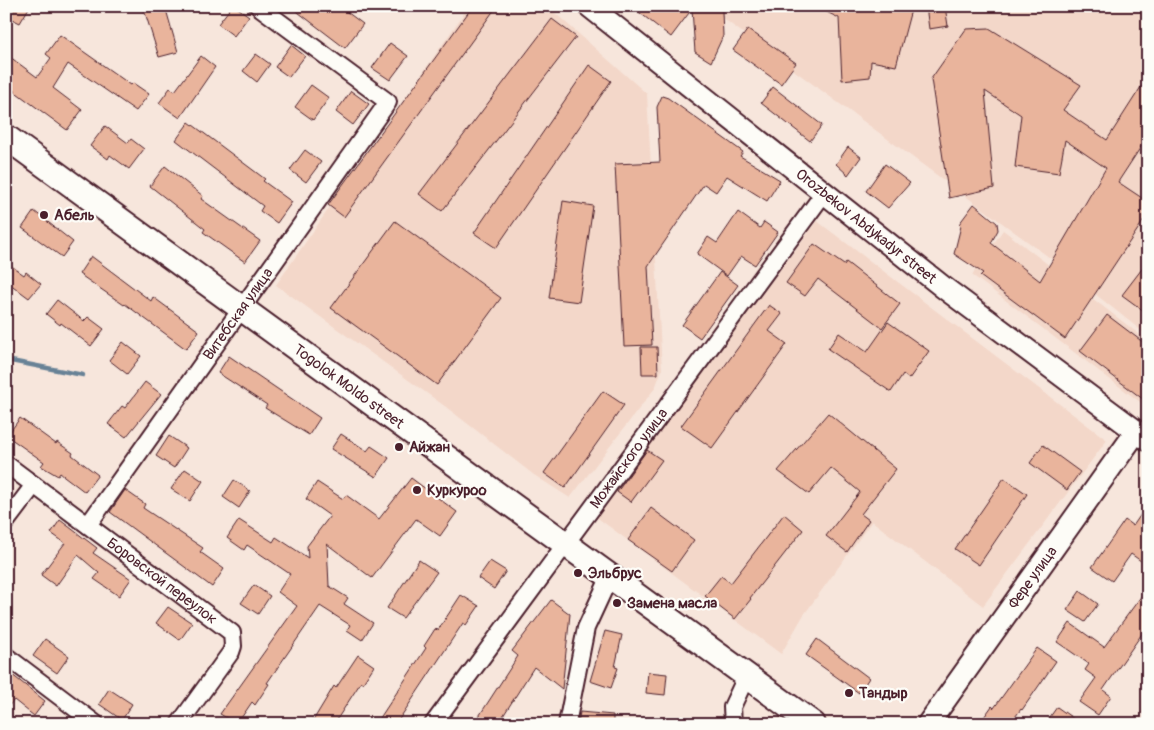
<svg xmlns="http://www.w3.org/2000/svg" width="1154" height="730" font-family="Pangolin,sans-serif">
<rect width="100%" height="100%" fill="#f7e6dc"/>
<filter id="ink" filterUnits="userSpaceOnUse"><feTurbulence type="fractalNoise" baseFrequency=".02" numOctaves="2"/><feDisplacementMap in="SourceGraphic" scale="10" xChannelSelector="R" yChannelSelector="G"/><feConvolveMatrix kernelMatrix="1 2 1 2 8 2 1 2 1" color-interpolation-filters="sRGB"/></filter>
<g filter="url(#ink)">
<g fill="#f3d7c9">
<path d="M469,6H547L647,94L662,370L655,388L570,498L534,475L446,407L276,285Z"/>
<path d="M706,6H1148V336L1046,255Z"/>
<path d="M817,221L1107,440L983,606L872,521L803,616L781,654L595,516Z"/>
<path d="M1003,230L1148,341V408L972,275Z"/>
</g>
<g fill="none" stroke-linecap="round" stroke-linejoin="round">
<path stroke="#688296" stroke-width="4.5" d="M6,360L83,375"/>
</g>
<g fill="#e9b49c" stroke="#4a1f2b">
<path d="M6,6H30L20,23L6,16Z"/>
<path d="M143,6H165L178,52L159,57Z"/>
<path d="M232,6H235L249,16L234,36L218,24Z"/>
<path d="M290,6H339L363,24L345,48Z"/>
<path d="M473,6H497L344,217L328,205Z"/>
<path d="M631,6H715L722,11L723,36L711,62L695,52L692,9L671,37Z"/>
<path d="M814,6H912L896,66L871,61L870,77L842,80L839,18Z"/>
<path d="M926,6H945L948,26L929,29Z"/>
<path d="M552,19L576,37L442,211L419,194Z"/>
<path d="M989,28L1081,85L1063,110L1107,140L1148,76V136L1118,182L1148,202V214L1065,339L980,276L983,273L954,254L961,226L959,224L974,204L997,223L998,230L991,243L1040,281L1106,168L1065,140L1059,173L1015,167L1021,115L985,91L994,188L949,198L931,79L966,29Z"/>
<path d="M748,29L796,63L781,84L733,50Z"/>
<path d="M60,35L131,85L133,83L149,94L136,111L68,64L53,88L82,110L67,130L6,85V54L37,77L51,58L46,54Z"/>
<path d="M390,43L408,56L390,80L372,68Z"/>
<path d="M291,45L305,56L289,77L275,67Z"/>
<path d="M256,54L270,64L257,82L243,71Z"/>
<path d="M201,56L215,67L180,118L159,103L170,88L175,91Z"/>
<path d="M589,65L611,81L496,248L474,233Z"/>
<path d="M311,85L329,98L313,120L295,107Z"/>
<path d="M773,87L822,125L810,141L761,103Z"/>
<path d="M351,91L369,104L353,125L336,112Z"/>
<path d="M662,96L668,98L743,152L740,156L780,180L767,201L727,176L716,192L704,184L648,266L652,345L624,346L615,164L660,162L657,107Z"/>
<path d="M189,122L265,179L263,181L292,202L277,223L260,211L263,206L176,140Z"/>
<path d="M105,126L128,143L131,139L144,149L129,169L110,155L108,159L90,146Z"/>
<path d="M848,147L861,157L848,175L836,164Z"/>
<path d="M305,150L321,162L306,182L290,170Z"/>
<path d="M885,164L910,183L888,208L866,191Z"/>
<path d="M165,166L203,196L201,199L260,241L245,262L203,232L205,229L150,186Z"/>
<path d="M563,201L593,206L579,302L549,298Z"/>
<path d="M34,211L73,242L62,257L22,228Z"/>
<path d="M738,212L760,228L764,222L778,232L755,265L741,256L727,276L697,254L708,237L717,243Z"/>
<path d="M395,221L501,298L437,385L331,308Z"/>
<path d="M814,244L844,265L846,262L900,304L882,328L818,279L805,296L786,283Z"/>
<path d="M91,256L151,301L153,297L199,331L186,349L125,304L124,305L79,274Z"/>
<path d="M1148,261V314L1122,295Z"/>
<path d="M6,262L24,275L26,272L41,284L29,298L6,281Z"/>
<path d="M720,272L738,285L700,338L682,325Z"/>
<path d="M57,300L84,321L88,317L104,329L91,346L61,323L60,325L46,314Z"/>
<path d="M769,305L782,314L769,331L787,344L712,448L681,426Z"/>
<path d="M1107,315L1148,346V403L1080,351Z"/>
<path d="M888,322L929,351L909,379L903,374L891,392L828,349L839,333L867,352Z"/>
<path d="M123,342L141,356L127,374L109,360Z"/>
<path d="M641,347H657L658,374H642Z"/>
<path d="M229,356L320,418L309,435L265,408L267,405L218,373Z"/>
<path d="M145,382L161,394L126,437L108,424L122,406L125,408Z"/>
<path d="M603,391L624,405L565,488L544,473Z"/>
<path d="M828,413L896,469L861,514L869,520L847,552L826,536L860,492L831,468L809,494L778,471Z"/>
<path d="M20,418L56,444L57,442L73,453L72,455L98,475L85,492L60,473L58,476L41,466L44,462L7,436Z"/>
<path d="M341,434L367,451L371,446L389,458L376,477L331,449Z"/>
<path d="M169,436L187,448L174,468L156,456Z"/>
<path d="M1043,445L1080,472L1067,490L1030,463Z"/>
<path d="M647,450L662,460L631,502L617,492Z"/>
<path d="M185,469L203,481L190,501L171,489Z"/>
<path d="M411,478L457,512L440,536L416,519L372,578L327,544L329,586L348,598L344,604L373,623L362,640L347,630L350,625L320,606L267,683L269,684L255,705L252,702L237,724L220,714L297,606L278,592L290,574L247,545L244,550L227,538L239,520L273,542L276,537L308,558L307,546L330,516L306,499L317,482L343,499L346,495L379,519Z"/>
<path d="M1004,478L1027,494L979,565L955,549Z"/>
<path d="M234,480L250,491L239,508L223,497Z"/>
<path d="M125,490L145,504L143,508L203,548L200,552L224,569L212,587L110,512Z"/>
<path d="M1148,504V566L1131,554L1112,581L1092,567L1125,520L1133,526Z"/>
<path d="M651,508L694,540L672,571L628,540Z"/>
<path d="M784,514L803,530L750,598L751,599L735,619L705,596L721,576L731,583Z"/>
<path d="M60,520L97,548L93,553L131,579L119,596L94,579L99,573L78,555L56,586L41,575L65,543L51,533Z"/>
<path d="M419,560L437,572L403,618L387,608Z"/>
<path d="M490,561L506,571L494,589L478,578Z"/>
<path d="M254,585L270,596L258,614L241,603Z"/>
<path d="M1148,587V625L1103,690L1111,696L1098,715L1079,702L1096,678L1085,670L1089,664L1057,642L1070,623L1104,647Z"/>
<path d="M1080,591L1098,604L1085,622L1067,610Z"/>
<path d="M461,595L479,606L466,625L463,623L396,724H376L426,648L424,646L435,629L438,630Z"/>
<path d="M551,600L570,614L562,689L534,667L498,724H474L518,656L512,651Z"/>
<path d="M168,607L192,623L180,640L156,623Z"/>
<path d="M605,631L622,635L615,667L618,668L611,688L590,681Z"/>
<path d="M45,639L69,656L57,673L33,656Z"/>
<path d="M817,639L869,678L859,693L806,655Z"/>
<path d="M1037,648L1056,661L1022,710L1021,709L1010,724H979L992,706L994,708Z"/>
<path d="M358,655L374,666L363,683L361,682L334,724H311L334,686L336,688Z"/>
<path d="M6,670L45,701L34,716L14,700L6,709Z"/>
<path d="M648,672L667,674L665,695L646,693Z"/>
<path d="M109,689L132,704L122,720L99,704Z"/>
<path d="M1057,707L1081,724H1045Z"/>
<path d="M580,712L613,715V724H578Z"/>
</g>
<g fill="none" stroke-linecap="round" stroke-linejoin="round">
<g stroke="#4a1f2b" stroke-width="20">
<g id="minor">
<path id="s1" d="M6,464L232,633L233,646L231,652L179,724"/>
<path d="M6,522L34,485"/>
<path id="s2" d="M88,525L388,102L258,6"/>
<path d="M6,656L96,724"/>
<path id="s3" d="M433,724L824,193"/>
<path d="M567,724L586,628L610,576"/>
<path d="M733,724L732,707L747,675"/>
</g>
</g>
<g stroke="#4a1f2b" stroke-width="25">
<g id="tertiary">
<path id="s4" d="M589,6L943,287L1148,440"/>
<path id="s5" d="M928,724L1136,432"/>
</g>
</g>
<g stroke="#4a1f2b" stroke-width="28">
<g id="secondary">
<path id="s6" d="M6,137L813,724"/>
</g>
</g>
<use href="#minor" stroke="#fdfcf7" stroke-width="16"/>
<use href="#tertiary" stroke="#fdfcf7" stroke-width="21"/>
<use href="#secondary" stroke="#fdfcf7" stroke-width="24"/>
</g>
</g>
<g fill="#4a1f2b" stroke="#fdfcf7" stroke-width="2">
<circle cx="44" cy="215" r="5"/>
<circle cx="399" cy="447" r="5"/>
<circle cx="417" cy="490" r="5"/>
<circle cx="578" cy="573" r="5"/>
<circle cx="617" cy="603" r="5"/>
<circle cx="849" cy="693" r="5"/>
</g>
<g text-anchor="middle" stroke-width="4.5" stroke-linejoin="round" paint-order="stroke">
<g font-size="15" font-weight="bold" fill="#4a1f2b" stroke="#fdfcf7" text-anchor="start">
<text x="54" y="220">Абель</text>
<text x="409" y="452">Айжан</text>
<text x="427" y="495">Куркуроо</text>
<text x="588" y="578">Эльбрус</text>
<text x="627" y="608">Замена масла</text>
<text x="859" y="698">Тандыр</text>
</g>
<g font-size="15" fill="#4a1f2b" stroke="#fdfcf7">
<text dy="5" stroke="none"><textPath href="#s4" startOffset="354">Orozbekov Abdykadyr street</textPath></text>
<text dy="5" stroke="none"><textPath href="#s2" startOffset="259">Витебская улица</textPath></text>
<text dy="5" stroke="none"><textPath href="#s6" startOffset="424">Togolok Moldo street</textPath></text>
<text dy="5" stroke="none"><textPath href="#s3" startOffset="330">Можайского улица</textPath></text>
<text dy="5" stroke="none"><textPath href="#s5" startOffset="180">Фере улица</textPath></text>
<text dy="5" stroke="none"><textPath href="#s1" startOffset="195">Боровской переулок</textPath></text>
</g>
</g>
<rect width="1154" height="730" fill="none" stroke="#fdfcf7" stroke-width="25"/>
<rect x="12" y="12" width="1129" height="705" fill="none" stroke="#4a1f2b" stroke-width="2" filter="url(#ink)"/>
</svg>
